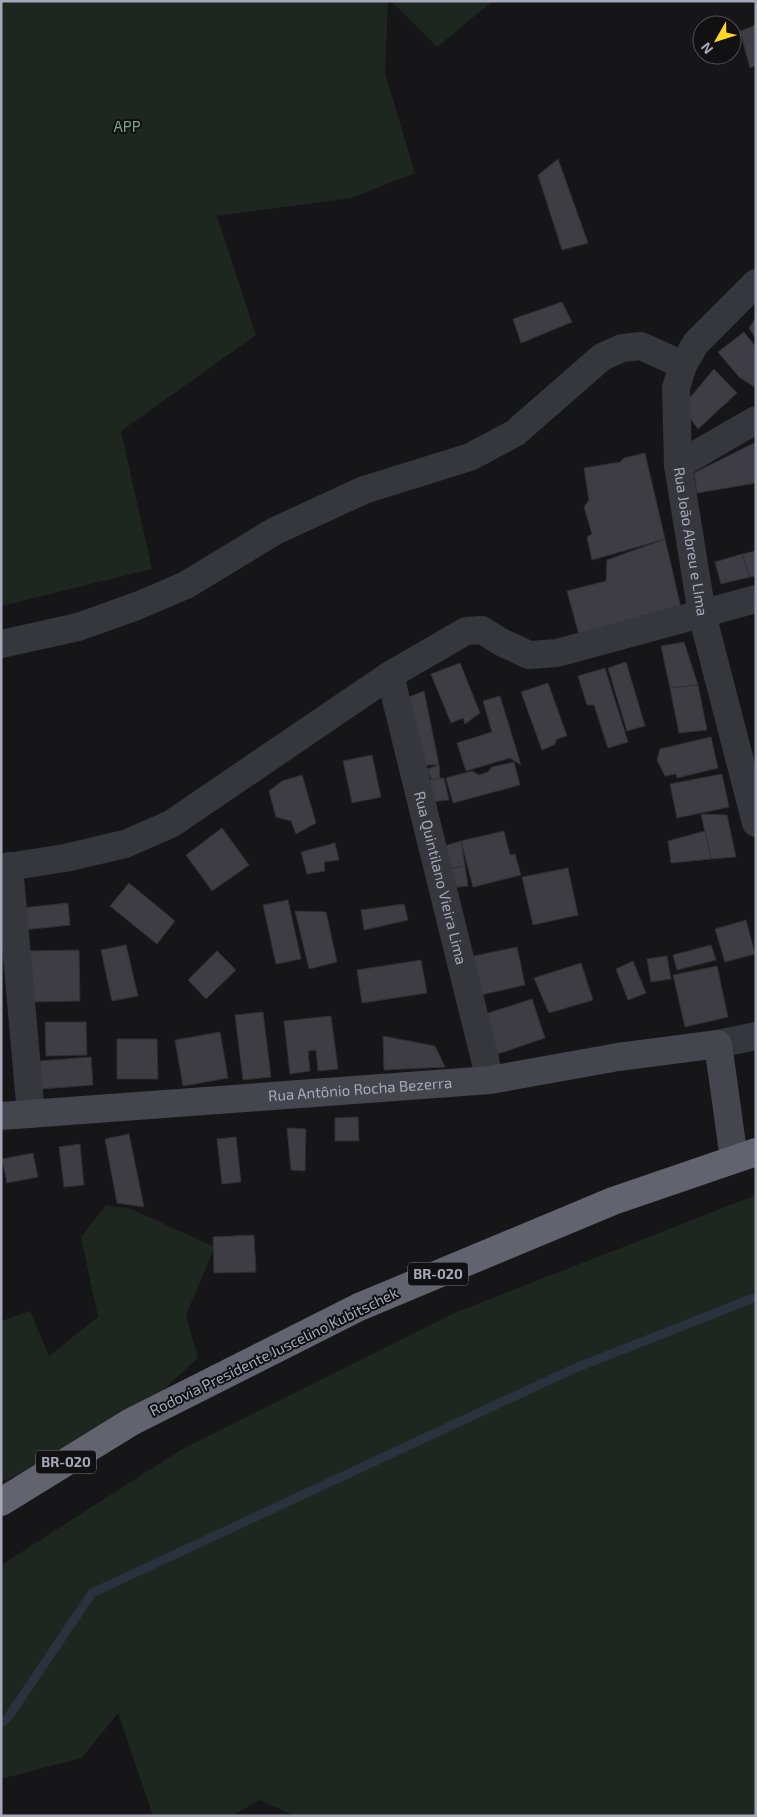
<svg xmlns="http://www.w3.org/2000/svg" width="757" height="1817" font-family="'Exo 2',sans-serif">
<rect width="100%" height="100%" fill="#161518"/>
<g fill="#1d261f">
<path d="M1,1H388L385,73L415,173L352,198L217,216L256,335L121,431L152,569L1,606Z"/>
<path d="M391,1H493L437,47Z"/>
<path d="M756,1195V1816H295L260,1800L232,1816H153L118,1713L82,1758L1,1779V1565L182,1449L454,1313Z"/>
<path d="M106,1205L131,1209L215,1247L186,1315L198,1358L122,1428L1,1482V1321L30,1311L49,1356L98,1317L81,1237Z"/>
</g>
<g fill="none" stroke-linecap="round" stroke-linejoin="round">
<path stroke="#2a323d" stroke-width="9" d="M1,1723L7,1719L92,1593L573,1369L756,1297"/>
</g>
<g fill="#3d3d43" stroke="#302f34">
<path d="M756,25V65L750,68L740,31Z"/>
<path d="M558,159L588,243L562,250L538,175Z"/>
<path d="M562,302L572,322L521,343L513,319Z"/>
<path d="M756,317V339L749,328Z"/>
<path d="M744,332L756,347V388L739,377L718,352Z"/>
<path d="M714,369L737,393L698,429L682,407Z"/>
<path d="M756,442V483L697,493L694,473Z"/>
<path d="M645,453L665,539L592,560L587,537L592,534L584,507L589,500L584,468L620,462L624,458Z"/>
<path d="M665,539L681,608L579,635L567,591L606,581L607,560Z"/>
<path d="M756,551V576L750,577L742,554Z"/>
<path d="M742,554L750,577L721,584L715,562Z"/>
<path d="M684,642L698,685L670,688L661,646Z"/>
<path d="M626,662L645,726L627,731L608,668Z"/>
<path d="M460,663L480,713L465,724L463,718L451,723L431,674Z"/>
<path d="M605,668L628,742L608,748L594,705H587L578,676Z"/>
<path d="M548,683L567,736L557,739L554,745L542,750L521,692Z"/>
<path d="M698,685L707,730L679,733L670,688Z"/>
<path d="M424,691L439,765H420L404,699Z"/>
<path d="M500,696L521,765L510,758L466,771L457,743L492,732L483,701Z"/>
<path d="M711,737L718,768L677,778L676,774L665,776L657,760L660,749Z"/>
<path d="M372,755L381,797L352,803L343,761Z"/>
<path d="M514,762L520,785L453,803L446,778L472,771L479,775L488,772L492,767Z"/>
<path d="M439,765L440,779L432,780L427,769Z"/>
<path d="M722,774L729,807L677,818L670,784Z"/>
<path d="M302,775L316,823L296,834L291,821L276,817L269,791L282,781Z"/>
<path d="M444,778L449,800L429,802L426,780Z"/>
<path d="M701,814L727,815L736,857L711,859Z"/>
<path d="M222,828L249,865L212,891L186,855Z"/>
<path d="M504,831L510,855L515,854L521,875L473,887L461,841Z"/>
<path d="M705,831L711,859L671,863L668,841Z"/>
<path d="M461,841L465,866L446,869L441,847Z"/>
<path d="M335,843L339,860L324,862L325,871L307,874L301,852Z"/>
<path d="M465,866L468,886L449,888L446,869Z"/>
<path d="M568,868L578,915L533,925L522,877Z"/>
<path d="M129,883L175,921L157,944L110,906Z"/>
<path d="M288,900L301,959L276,964L263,905Z"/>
<path d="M68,903L70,925L23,930L21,908Z"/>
<path d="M404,904L408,920L364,930L361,910Z"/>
<path d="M295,911L326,912L337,962L309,969Z"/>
<path d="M746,920L755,954L725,962L715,929Z"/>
<path d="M126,945L138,996L112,1001L101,950Z"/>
<path d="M711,945L716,960L677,970L673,955Z"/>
<path d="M517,947L525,985L472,997L464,958Z"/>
<path d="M79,950L80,1001L29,1002L27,951Z"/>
<path d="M217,951L236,970L206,999L188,980Z"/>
<path d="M667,956L671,979L651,982L647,959Z"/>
<path d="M421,960L427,993L362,1003L357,970Z"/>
<path d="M633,961L646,993L628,1000L616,969Z"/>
<path d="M581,963L593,1000L549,1013L534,978Z"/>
<path d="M717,966L728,1017L685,1027L673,975Z"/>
<path d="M532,999L545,1038L495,1055L482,1015Z"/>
<path d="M263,1012L271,1077L243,1080L235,1015Z"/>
<path d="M331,1016L338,1069L318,1071L316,1050L308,1051L310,1071L290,1074L284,1021Z"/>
<path d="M45,1022H86L87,1055L46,1056Z"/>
<path d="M220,1032L228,1078L183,1086L175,1040Z"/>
<path d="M383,1036L435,1046L445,1067L384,1070Z"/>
<path d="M117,1039H157L158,1079H117Z"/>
<path d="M91,1057L93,1085L41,1089L39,1061Z"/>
<path d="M358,1117L359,1141H335V1118Z"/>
<path d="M287,1128L306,1129L305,1171L291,1170Z"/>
<path d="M129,1134L144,1207L117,1203L105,1139Z"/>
<path d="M236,1137L241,1182L222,1184L217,1139Z"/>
<path d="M80,1144L84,1185L64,1187L59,1147Z"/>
<path d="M33,1153L38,1177L7,1183L2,1159Z"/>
<path d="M254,1235L256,1272L214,1273L213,1237Z"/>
</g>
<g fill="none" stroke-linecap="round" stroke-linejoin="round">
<g stroke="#36363d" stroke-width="28">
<path id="s1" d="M756,283L696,343L683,365L676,388L678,465L702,614L756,823"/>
<path d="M678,465L756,420"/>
<path d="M1,644L78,627L137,606L186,585L275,531L364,490L470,457L515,433L602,357L622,348L641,346L683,365"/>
<path id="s2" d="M390,675L490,1080"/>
<path d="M9,866L31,1114"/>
<path d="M1,868L65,858L125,844L171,824L390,675L466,631L482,630L501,642L529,655L557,653L756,599"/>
<path d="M718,1044L756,1036"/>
</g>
<path stroke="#44454d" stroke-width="28" id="s3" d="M1,1116L490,1080L618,1057L718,1044L734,1159"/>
<path stroke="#62636f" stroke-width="28" d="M1,1502L131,1422L359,1307L613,1201L756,1152"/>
</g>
<g text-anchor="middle" stroke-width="4" stroke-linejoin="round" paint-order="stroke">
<g fill="#111013" stroke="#797b87" stroke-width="1">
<rect x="408" y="1262.5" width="60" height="23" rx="4"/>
<rect x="36" y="1450.5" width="60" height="23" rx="4"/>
</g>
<g font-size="14" font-weight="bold" fill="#a6a9b9">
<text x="438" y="1279">BR-020</text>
<text x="66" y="1467">BR-020</text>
</g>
<g font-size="15" fill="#7ba684" stroke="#111013">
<text x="127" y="132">APP</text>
</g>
<g font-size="15" fill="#a6a9b9" stroke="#111013">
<text dy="5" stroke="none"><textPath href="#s1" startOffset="289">Rua João Abreu e LIma</textPath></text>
<text dy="5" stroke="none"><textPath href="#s2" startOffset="209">Rua Quintilano Vieira Lima</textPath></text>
<text dy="5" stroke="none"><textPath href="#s3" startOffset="360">Rua Antônio Rocha Bezerra</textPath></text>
<text transform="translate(274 1352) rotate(-26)" y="5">Rodovia Presidente Juscelino Kubitschek</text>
</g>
</g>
<rect width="757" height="1817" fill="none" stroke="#a6a9b9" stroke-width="5"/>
<g transform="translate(717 40) rotate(231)"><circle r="24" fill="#111013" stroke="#4d4d55"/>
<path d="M0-4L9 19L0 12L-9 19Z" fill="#ffd626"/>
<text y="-8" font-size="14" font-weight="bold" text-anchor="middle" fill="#a6a9b9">N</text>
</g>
</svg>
